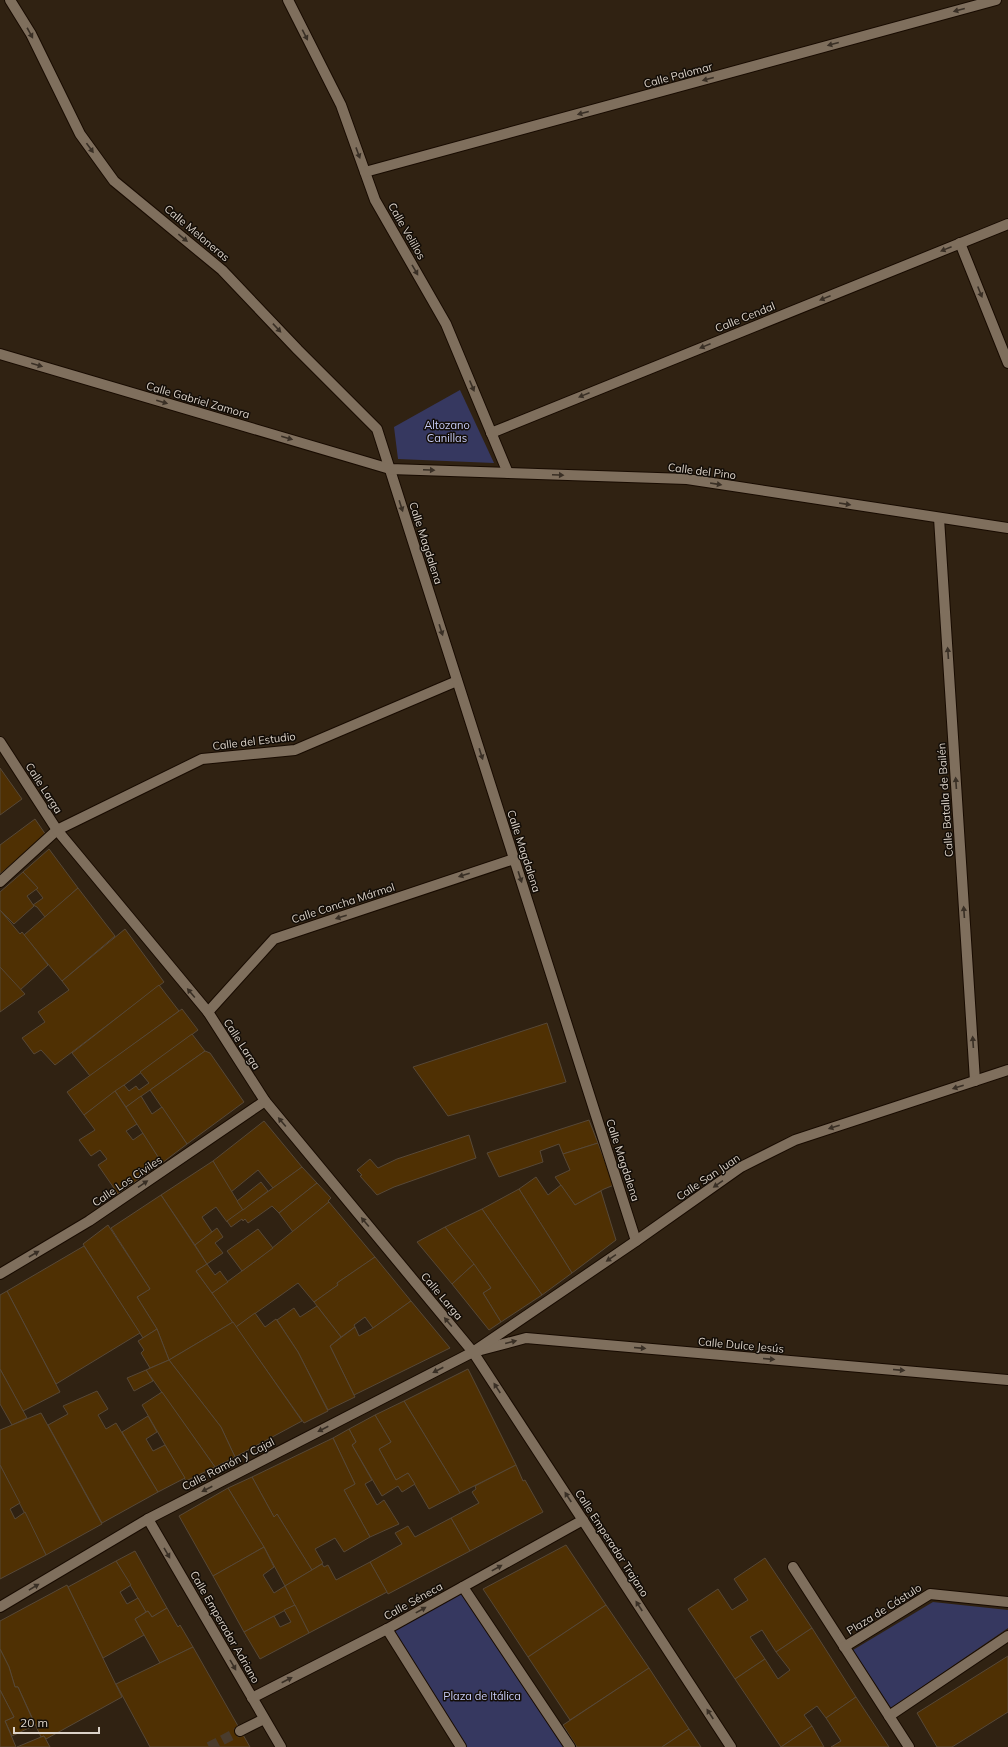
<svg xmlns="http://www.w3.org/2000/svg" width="1008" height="1747" font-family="Mulish,sans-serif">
<rect width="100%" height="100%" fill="#302212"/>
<g fill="#363860">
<path d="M460,390L494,463L398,459L394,427Z"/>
<path d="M463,1587L570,1747H461L387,1629Z"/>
<path d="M933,1602L1008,1610V1628L891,1708L853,1650Z"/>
</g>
<g fill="#4f3003" stroke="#574837">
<path d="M0,768L22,799L0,815Z"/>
<path d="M35,819L46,835L0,874V845Z"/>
<path d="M49,849L78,888L45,917L37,907L33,905L43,898L36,889L38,888L23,872Z"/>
<path d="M23,872L38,888L27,896L34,906L14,924L0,910V892Z"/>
<path d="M78,888L115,936L62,981L24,935Z"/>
<path d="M0,910L20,934L22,932L48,965L20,990L0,967Z"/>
<path d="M125,929L164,982L55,1065L41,1050L34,1054L22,1038L45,1022L38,1012L69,990L62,981Z"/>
<path d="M0,967L25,994L0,1012Z"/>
<path d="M159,985L179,1011L90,1076L72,1053Z"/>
<path d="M182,1009L198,1030L84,1115L67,1092Z"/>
<path d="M547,1023L566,1082L448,1116L413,1067Z"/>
<path d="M192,1034L205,1051L126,1107L115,1091L124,1085L129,1091L136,1086L139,1090L149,1083L140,1072Z"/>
<path d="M205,1051L210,1053L244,1102L187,1144L150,1090Z"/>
<path d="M115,1091L137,1124L126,1131L133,1140L143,1133L162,1163L118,1194L98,1165L107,1159L100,1150L91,1156L79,1140L95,1130L84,1115Z"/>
<path d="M141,1096L152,1114L162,1107L187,1144L162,1163L126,1107Z"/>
<path d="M589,1120L598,1143L563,1154L559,1144L540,1151L543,1162L499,1177L487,1153Z"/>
<path d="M264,1121L302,1167L273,1188L258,1170L231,1192L213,1161Z"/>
<path d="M469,1135L476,1158L394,1187L377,1195L360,1176L362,1175L357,1170L370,1159L378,1168L397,1159Z"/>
<path d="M598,1143L614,1185L604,1189L575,1205L555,1177L570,1170L563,1154Z"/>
<path d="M213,1161L243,1210L227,1222L216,1207L202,1217L212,1232L195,1245L161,1195Z"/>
<path d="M302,1167L317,1183L279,1213L272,1206L248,1223L245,1219L243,1221L242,1219L231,1227L227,1221Z"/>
<path d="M536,1177L548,1195L561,1185L575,1205L601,1191L616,1240L572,1273L519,1189Z"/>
<path d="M261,1182L268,1191L243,1210L237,1201Z"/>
<path d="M317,1183L331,1198L328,1201L329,1202L293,1232L279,1213Z"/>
<path d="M519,1189L572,1273L542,1295L482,1209Z"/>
<path d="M161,1195L207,1264L196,1271L233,1322L169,1360L157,1329L137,1297L150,1289L111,1228Z"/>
<path d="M329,1202L375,1257L337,1283L338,1285L314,1302L298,1283L236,1327L212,1293L261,1257Z"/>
<path d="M482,1209L542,1295L501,1322L483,1293L491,1288L445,1227Z"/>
<path d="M108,1225L150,1289L137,1297L157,1329L143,1338L83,1244Z"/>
<path d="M445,1227L474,1264L452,1284L417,1242Z"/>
<path d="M217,1228L223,1237L215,1243L223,1253L207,1264L195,1245Z"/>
<path d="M258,1229L273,1248L242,1271L227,1251Z"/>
<path d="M84,1246L140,1333L56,1384L7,1291Z"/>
<path d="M375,1257L411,1301L373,1328L365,1317L354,1325L355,1327L341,1337L314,1302L338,1285L337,1283Z"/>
<path d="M207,1264L215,1275L220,1271L228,1282L212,1293L196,1271Z"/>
<path d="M474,1264L491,1288L483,1293L501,1322L489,1330L452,1284Z"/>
<path d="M7,1291L60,1392L23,1411L0,1369V1295Z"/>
<path d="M411,1301L450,1348L354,1395L330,1346L355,1327L359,1336L373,1328Z"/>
<path d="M317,1306L341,1337L330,1346L355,1397L328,1410L298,1352L277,1320L294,1308L300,1317Z"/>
<path d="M255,1313L265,1327L276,1319L298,1352L328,1411L304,1423L236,1327Z"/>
<path d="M233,1322L302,1421L235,1457L221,1427L169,1360Z"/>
<path d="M157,1329L169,1360L150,1368L141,1353L144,1350L138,1341Z"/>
<path d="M169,1360L221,1427L235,1457L215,1467L146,1370Z"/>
<path d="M0,1369L27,1418L12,1425L0,1404Z"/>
<path d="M468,1369L516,1465L460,1493L404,1401Z"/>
<path d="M146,1370L153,1381L134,1391L127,1378Z"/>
<path d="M97,1391L108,1409L98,1415L106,1429L116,1423L158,1492L102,1523L48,1425L68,1414L63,1406Z"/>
<path d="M162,1392L215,1467L186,1481L142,1405Z"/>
<path d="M404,1401L460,1493L429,1509L408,1473L396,1480L379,1449L391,1442L375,1415Z"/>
<path d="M41,1413L102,1524L46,1555L0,1465V1430Z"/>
<path d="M375,1415L391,1442L379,1449L396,1480L408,1473L415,1484L402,1492L398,1486L382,1496L352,1445L356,1442L349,1429Z"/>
<path d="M148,1416L157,1432L146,1439L153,1451L165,1445L185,1478L158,1492L122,1432Z"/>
<path d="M349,1429L356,1442L352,1445L372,1480L365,1484L377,1505L384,1500L399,1524L370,1537L344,1490L355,1484L333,1438Z"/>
<path d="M333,1438L355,1484L344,1490L370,1537L344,1552L335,1538L315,1549L323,1563L312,1570L277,1514L274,1517L252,1477Z"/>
<path d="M0,1465L20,1503L10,1509L15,1519L25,1512L46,1555L0,1579Z"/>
<path d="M516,1465L523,1481L525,1480L543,1512L470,1551L451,1518L479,1503L472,1492L476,1489L475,1486Z"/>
<path d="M252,1477L274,1517L277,1514L312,1570L285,1586L264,1547L228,1488Z"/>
<path d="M228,1488L264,1547L213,1576L179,1516Z"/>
<path d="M451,1518L470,1551L388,1594L370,1562L402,1544L395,1533L408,1526L415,1537Z"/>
<path d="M566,1545L606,1605L528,1657L483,1589Z"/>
<path d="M264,1547L274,1567L263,1575L274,1593L285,1586L295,1605L244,1632L213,1576Z"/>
<path d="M135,1551L167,1608L152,1617L148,1611L146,1612L116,1561Z"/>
<path d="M765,1558L812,1628L776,1652L762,1630L750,1637L765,1659L735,1679L688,1609L718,1589L732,1610L748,1600L734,1579Z"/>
<path d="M116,1561L131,1585L120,1592L127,1604L138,1598L146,1612L135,1619L144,1635L103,1658L68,1587Z"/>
<path d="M370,1562L387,1592L309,1633L285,1586L322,1564L324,1567L328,1565L336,1580Z"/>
<path d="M67,1585L122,1697L46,1739L44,1736L41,1737L18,1687H15L9,1667L0,1649V1621Z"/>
<path d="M295,1605L309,1633L260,1659L244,1632L274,1616L280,1627L291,1622L284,1610Z"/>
<path d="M606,1605L649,1668L570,1720L528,1657Z"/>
<path d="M167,1608L178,1627L180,1625L193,1647L160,1663L135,1619L148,1611L152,1617Z"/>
<path d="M812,1628L856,1697L826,1718L817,1706L804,1715L812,1726L781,1747L735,1679L765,1659L778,1679L790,1670L776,1652Z"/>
<path d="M193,1647L250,1747H150L116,1684Z"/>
<path d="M0,1649L9,1667L15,1687H18L35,1725L12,1736L5,1721L14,1717L0,1690Z"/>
<path d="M1008,1656V1712L952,1747H937L917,1713Z"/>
<path d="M649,1668L689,1729L662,1747H577L563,1725Z"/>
<path d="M0,1690L14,1717L5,1721L16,1747H0Z"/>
<path d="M856,1697L889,1747H831L841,1741L826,1718Z"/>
<path d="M812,1726L824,1747H781Z"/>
<path d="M689,1729L701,1747H662Z"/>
<path d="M44,1736L50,1747H17L41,1737Z"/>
</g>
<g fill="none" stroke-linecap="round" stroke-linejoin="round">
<path stroke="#4a3c2d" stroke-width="10" stroke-dasharray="10 5" stroke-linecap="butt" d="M209,1747L240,1731"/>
<g stroke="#180b00" stroke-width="12">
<g id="pedestrian">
<path d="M0,882L57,830L202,759L295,750L457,681"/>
<path d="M240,1731L264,1719"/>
</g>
</g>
<g stroke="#180b00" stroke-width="12">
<g id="minor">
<path d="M10,0L31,34L80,134L114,181L222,270L298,350L377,429L636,1241"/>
<path d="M288,0L341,105L375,200L446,324L508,473"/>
<path d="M365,172L996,0"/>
<path d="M960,243L1008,363"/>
<path d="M491,433L1008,224"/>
<path d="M939,518L975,1081"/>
<path d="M208,1012L274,939L514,859"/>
<path d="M0,1274L89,1221L265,1101"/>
<path d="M148,1519L281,1747"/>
<path d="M793,1567L909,1747"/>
<path d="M463,1587L570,1747"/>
<path d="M387,1629L461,1747"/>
<path d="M844,1647L930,1594L1008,1602"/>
<path d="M252,1698L387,1629L583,1520"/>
<path d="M889,1716L1008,1636"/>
</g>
</g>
<g stroke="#180b00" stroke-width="12">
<g id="tertiary">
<path d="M0,354L390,469L687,479L1008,528"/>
<path d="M0,742L57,830L208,1012L265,1101L473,1352L731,1747"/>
<path d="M481,1350L526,1338L1008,1380"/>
<path d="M0,1607L148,1519L473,1352L636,1241L741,1167L795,1140L1008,1070"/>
</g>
</g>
<use href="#pedestrian" stroke="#7f6f5d" stroke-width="10"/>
<use href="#minor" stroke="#7f6f5d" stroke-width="10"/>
<use href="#tertiary" stroke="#7f6f5d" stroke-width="10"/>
</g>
<defs><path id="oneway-solid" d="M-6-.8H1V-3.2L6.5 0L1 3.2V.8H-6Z"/></defs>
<g fill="#392f25">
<use href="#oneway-solid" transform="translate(959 10) rotate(165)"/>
<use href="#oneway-solid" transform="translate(30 33) rotate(61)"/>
<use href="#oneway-solid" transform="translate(305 35) rotate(63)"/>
<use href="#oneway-solid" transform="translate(833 44) rotate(165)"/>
<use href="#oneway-solid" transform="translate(708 79) rotate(165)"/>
<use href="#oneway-solid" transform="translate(583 113) rotate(165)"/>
<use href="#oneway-solid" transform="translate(90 148) rotate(54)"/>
<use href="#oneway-solid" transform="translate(358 153) rotate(70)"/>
<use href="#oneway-solid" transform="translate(183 238) rotate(39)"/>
<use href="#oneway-solid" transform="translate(946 249) rotate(158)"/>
<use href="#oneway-solid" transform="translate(415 270) rotate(60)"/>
<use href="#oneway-solid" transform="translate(980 292) rotate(68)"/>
<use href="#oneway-solid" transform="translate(825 298) rotate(158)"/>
<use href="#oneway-solid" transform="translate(277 328) rotate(47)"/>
<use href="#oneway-solid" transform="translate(705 346) rotate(158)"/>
<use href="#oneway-solid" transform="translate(37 365) rotate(16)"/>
<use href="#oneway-solid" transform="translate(472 386) rotate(67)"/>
<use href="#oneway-solid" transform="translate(584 395) rotate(158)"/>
<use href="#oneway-solid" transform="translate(162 402) rotate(16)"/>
<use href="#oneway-solid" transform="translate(287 438) rotate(16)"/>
<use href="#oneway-solid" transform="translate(429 470) rotate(2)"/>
<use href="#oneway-solid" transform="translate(558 475) rotate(2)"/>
<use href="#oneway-solid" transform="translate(716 484) rotate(9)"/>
<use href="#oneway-solid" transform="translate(845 504) rotate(9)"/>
<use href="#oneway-solid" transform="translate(401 506) rotate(72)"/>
<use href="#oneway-solid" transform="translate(441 630) rotate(72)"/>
<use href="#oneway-solid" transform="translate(948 653) rotate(-94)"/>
<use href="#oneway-solid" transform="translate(481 754) rotate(72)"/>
<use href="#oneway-solid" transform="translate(956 783) rotate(-94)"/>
<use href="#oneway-solid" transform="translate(464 875) rotate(162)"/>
<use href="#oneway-solid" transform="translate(520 877) rotate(72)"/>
<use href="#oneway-solid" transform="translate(964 912) rotate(-94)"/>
<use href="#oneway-solid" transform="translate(341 917) rotate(162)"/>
<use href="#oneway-solid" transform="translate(191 993) rotate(-130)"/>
<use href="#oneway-solid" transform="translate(973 1042) rotate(-94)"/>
<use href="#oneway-solid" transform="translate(958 1087) rotate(162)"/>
<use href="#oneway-solid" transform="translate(282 1122) rotate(-130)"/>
<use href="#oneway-solid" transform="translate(834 1127) rotate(162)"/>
<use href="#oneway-solid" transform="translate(143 1184) rotate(-34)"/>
<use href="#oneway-solid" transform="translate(718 1184) rotate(145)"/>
<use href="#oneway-solid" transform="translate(365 1222) rotate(-130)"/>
<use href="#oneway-solid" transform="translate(34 1254) rotate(-30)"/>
<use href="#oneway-solid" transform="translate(611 1258) rotate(146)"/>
<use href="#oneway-solid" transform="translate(448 1322) rotate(-130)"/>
<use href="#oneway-solid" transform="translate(511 1342) rotate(-14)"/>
<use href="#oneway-solid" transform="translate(640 1348) rotate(5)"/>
<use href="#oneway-solid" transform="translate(769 1359) rotate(5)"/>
<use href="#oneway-solid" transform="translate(438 1370) rotate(153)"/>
<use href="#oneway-solid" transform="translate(899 1370) rotate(5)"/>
<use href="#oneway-solid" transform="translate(497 1388) rotate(-123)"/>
<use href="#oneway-solid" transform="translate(323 1429) rotate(153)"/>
<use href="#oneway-solid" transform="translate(207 1489) rotate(153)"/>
<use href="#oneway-solid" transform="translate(568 1497) rotate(-123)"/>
<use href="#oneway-solid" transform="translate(167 1553) rotate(60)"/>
<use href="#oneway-solid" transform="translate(497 1568) rotate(-29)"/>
<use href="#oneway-solid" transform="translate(34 1587) rotate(-31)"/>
<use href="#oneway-solid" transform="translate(639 1606) rotate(-123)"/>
<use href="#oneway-solid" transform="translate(421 1610) rotate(-29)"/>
<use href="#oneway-solid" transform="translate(233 1665) rotate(60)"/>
<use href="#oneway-solid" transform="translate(287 1680) rotate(-27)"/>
<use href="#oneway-solid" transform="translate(710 1714) rotate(-123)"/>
</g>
<g text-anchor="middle" stroke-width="3" stroke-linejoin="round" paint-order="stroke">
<g font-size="11" fill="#dbd2c8" stroke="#130d07">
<text transform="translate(678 75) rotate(-15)" y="4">Calle Palomar</text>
<text transform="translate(407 231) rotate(60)" y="4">Calle Velillos</text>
<text transform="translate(197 233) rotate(40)" y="4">Calle Meloneras</text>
<text transform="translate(745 317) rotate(-22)" y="4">Calle Cendal</text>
<text transform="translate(198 400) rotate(16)" y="4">Calle Gabriel Zamora</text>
<text transform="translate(702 471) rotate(7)" y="4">Calle del Pino</text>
<text transform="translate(426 543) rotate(72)" y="4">Calle Magdalena</text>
<text transform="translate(254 741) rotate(-7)" y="4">Calle del Estudio</text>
<text transform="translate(44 788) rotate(57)" y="4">Calle Larga</text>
<text transform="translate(945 800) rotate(-94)" y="4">Calle Batalla de Bailén</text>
<text transform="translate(524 851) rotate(72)" y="4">Calle Magdalena</text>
<text transform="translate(343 903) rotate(-18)" y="4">Calle Concha Mármol</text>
<text transform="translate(242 1044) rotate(57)" y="4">Calle Larga</text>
<text transform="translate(623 1160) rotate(72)" y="4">Calle Magdalena</text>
<text transform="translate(708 1177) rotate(-34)" y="4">Calle San Juan</text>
<text transform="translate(127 1181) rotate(-34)" y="4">Calle Los Civiles</text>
<text transform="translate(442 1296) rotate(50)" y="4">Calle Larga</text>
<text transform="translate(741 1345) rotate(5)" y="4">Calle Dulce Jesús</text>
<text transform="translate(228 1464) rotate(-27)" y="4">Calle Ramón y Cajal</text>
<text transform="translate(612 1543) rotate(57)" y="4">Calle Emperador Trajano</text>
<text transform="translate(413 1601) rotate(-29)" y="4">Calle Séneca</text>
<text transform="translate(884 1609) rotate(-32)" y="4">Plaza de Cástulo</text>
<text transform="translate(225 1627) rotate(60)" y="4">Calle Emperador Adriano</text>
</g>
<g font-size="11" fill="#c8cdf8" stroke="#130d07">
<text x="447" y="429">Altozano<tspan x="447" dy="13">Canillas</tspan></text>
<text x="482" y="1700">Plaza de Itálica</text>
</g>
</g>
<path d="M14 1727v6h85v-6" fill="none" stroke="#dbd2c8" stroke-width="2"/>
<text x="20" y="1727" font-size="12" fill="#dbd2c8" stroke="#130d07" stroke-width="3" paint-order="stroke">20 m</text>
</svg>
